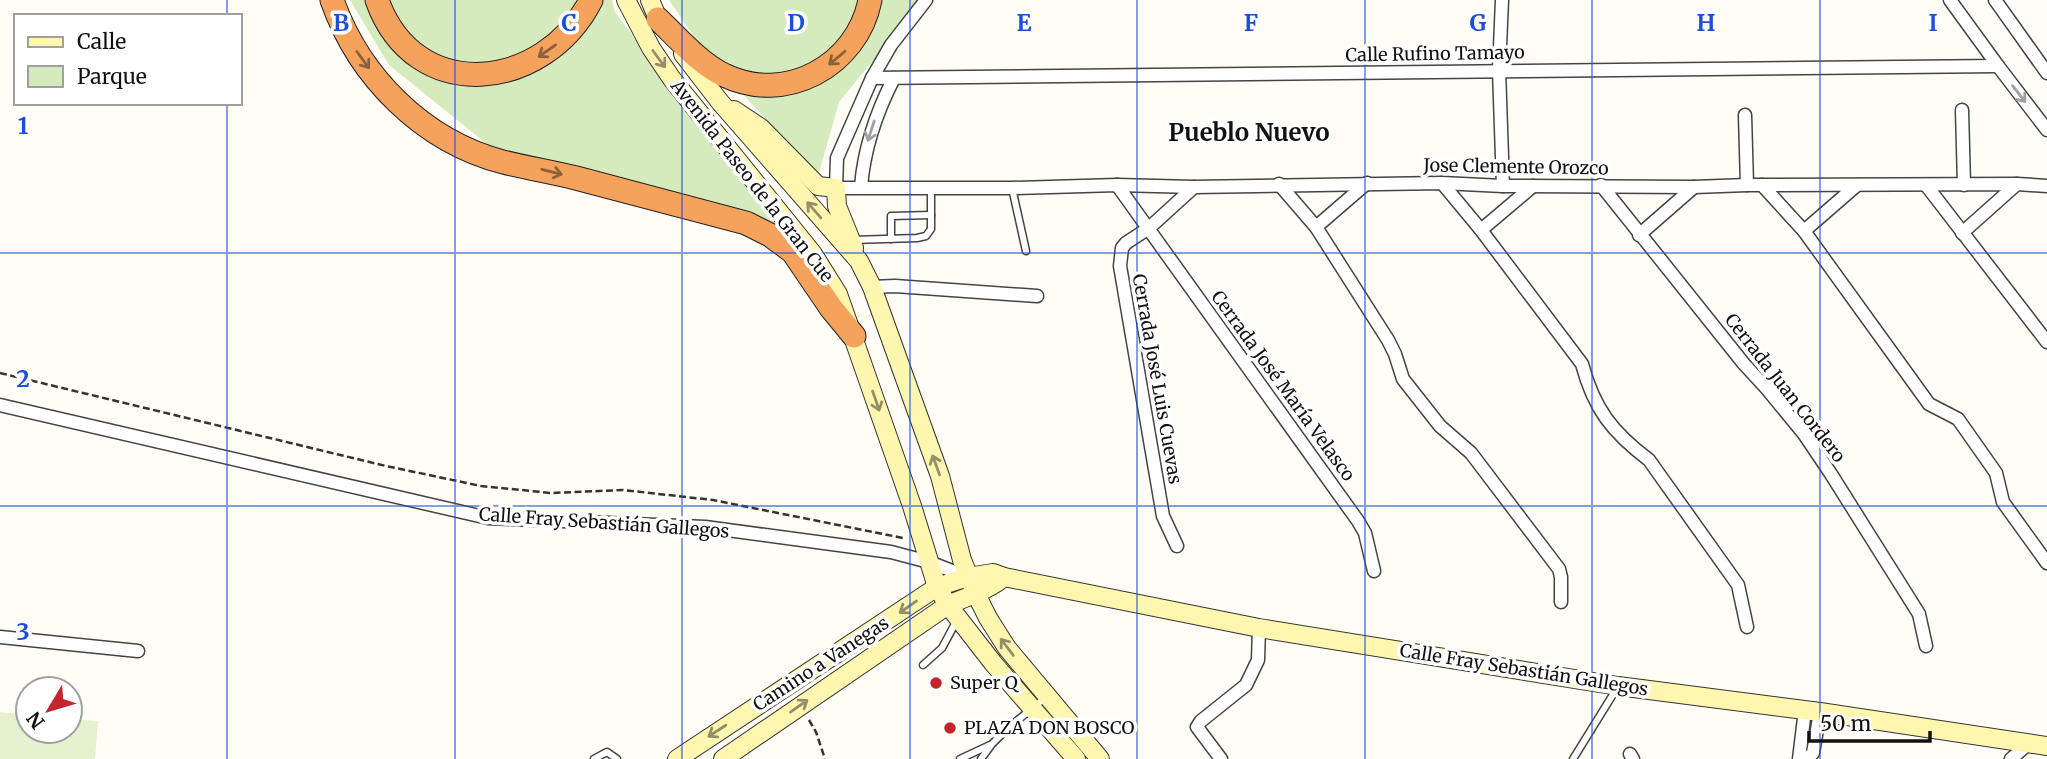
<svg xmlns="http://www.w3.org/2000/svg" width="2047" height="759" font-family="Merriweather,serif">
<rect width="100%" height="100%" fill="#fffdf5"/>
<g fill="#d5ebbd">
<path d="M350,0H612L615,12L775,224L493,149L389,65Z"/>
<path d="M669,0H923L839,102L818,176L705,53Z"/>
</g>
<path fill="#e6f2cf" d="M0,712L28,715V731H70V719L98,721L95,759H0Z"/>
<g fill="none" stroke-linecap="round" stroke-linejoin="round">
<g stroke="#444" stroke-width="9">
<g id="lane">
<path d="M1012,188L1026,251"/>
<path d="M891,239V216L931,215"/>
<path d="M852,240L917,238L926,236L931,229V188"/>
<path d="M923,665L942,648L957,620"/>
<path d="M1013,724L1046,697"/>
<path d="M594,759L607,752L617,759"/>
<path d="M960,759L990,745"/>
<path d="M981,759L992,744L1005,731"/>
<path d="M1573,759L1617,688"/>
</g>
</g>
<g stroke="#444" stroke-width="15">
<g id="street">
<path d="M926,0L891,45L872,78L837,158L836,188H1012L1117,185L1194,187L1442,183L1503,186L1694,187L1747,185L2017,184L2047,186"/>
<path d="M1502,0L1499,70L1503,186"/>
<path d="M1950,0L1998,66L2047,130"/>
<path d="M1995,0L2047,73"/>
<path d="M872,78L1998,66"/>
<path d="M1962,110L1964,185"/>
<path d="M1745,115L1747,185"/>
<path d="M1442,183L1481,230L1582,364C1594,409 1612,432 1649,460L1738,585L1747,627"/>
<path d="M1279,184L1316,227L1388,340L1395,354L1403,379L1440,426L1471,453L1559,569L1561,577V602"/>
<path d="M1117,185L1358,521L1365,533L1374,571"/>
<path d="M1601,185L1744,364L1767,389L1804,434L1831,474L1919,614L1926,646"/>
<path d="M1762,185L1804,231L1929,404L1958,419L1996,473L2003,502L2047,563"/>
<path d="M1926,185L2047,342"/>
<path d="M861,187C864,148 876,113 894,78"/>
<path d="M1316,227L1367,183"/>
<path d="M1481,230L1533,186"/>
<path d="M1804,231L1857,185"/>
<path d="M1962,233L2017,184"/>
<path d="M1639,235L1694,187"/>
<path d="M872,287L895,286L1037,296"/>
<path d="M0,405L488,518L705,527L891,552L929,562L968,577"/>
<path d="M1177,546L1163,516L1120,266L1122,248L1126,243L1149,228L1194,187"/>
<path d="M0,637L138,651"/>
<path d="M1630,754L1633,759"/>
<path d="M1221,759L1197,727L1201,721L1246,685L1258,660L1259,628"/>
<path d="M1799,759L1805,710"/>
<path d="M1807,759L1813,753L1820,712"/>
<path d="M2011,759L2029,743"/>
</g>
</g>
<g stroke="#333" stroke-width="20">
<g id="secondary">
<path d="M626,0L651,48L672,79L813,254L838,294L912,506L937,587L948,605L993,663L1076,759"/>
<path d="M650,0L658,19L664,28"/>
<path d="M683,54L720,102L859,261L872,287L940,476L962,560L975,592L988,618L1007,648L1100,759"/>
<path d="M734,110L761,128L818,186L836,188L837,206L854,248"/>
<path d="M677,759L937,587L968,577L993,573L1004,577L1259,628L1618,686L1820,712L2047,746"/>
<path d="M723,759L948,605C964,598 993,588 1004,577"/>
</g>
</g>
<g stroke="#222" stroke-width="25">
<g id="highway">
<path d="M332,0C359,77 423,141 503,162C527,168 552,172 576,178C633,193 690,208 746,223L770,235L793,252L831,308L854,336"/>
<path d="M377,0C415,107 545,91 591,0"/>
<path d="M658,19C677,37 700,64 724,75C785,105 857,66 870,0"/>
</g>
</g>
<g stroke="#333" stroke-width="2.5" stroke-dasharray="7 3.5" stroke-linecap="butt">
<path d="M0,373L386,466L481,486L551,493L623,490L713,500L903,538"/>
<path d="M809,720L816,732L825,759"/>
</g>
<use href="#lane" stroke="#fff" stroke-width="6"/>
<use href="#street" stroke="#fff" stroke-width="12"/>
<use href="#secondary" stroke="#fff6b0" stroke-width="18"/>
<use href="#highway" stroke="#f5a25d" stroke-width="23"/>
</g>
<defs><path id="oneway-shaft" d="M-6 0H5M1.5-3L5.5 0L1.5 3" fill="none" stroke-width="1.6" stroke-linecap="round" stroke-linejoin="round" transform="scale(1.75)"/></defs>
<g stroke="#8e613b">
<use href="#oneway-shaft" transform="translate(547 51) rotate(145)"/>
<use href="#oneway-shaft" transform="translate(837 58) rotate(140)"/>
<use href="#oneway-shaft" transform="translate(363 60) rotate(54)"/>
<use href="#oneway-shaft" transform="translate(552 172) rotate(14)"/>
</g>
<g stroke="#948f68">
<use href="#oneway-shaft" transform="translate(659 59) rotate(54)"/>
<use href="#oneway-shaft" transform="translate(814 210) rotate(-131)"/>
<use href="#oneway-shaft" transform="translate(876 401) rotate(71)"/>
<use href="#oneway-shaft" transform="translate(936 465) rotate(-110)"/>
<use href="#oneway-shaft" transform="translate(908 607) rotate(145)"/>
<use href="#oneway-shaft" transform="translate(1007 647) rotate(-127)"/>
<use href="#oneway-shaft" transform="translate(799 706) rotate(-35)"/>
<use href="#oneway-shaft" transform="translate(717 731) rotate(147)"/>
</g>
<g stroke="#a0a0a0">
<use href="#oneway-shaft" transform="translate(2019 94) rotate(52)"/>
<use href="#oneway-shaft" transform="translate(871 131) rotate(108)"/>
</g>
<path fill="none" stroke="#1d4ed8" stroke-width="2" stroke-opacity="0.55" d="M227,0V16M455,0V759M682,0V759M910,0V759M1137,0V759M1365,0V759M1592,0V759M1820,0V759M227,103V759M0,253H2047M0,506H2047"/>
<g fill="#c4262e" stroke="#fff" stroke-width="2.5">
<circle cx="936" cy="683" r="7"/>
<circle cx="950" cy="728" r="7"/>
</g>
<g text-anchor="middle" stroke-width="7" stroke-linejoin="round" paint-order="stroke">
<g font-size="18" fill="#111" stroke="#fff">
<text transform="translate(1435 54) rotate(-1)" y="6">Calle Rufino Tamayo</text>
<text transform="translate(1516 167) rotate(1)" y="6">Jose Clemente Orozco</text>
<text transform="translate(752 181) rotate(52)" y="6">Avenida Paseo de la Gran Cue</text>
<text transform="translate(1157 379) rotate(80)" y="6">Cerrada José Luis Cuevas</text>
<text transform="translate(1283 386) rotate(54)" y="6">Cerrada José María Velasco</text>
<text transform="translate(1785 388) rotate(52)" y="6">Cerrada Juan Cordero</text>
<text transform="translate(604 523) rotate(4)" y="6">Calle Fray Sebastián Gallegos</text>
<text transform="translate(821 664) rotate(-33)" y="6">Camino a Vanegas</text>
<text transform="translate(1524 670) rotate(9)" y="6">Calle Fray Sebastián Gallegos</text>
</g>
<g font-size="18" fill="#111" stroke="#fff" text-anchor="start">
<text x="950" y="689">Super Q</text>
<text x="964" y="734">PLAZA DON BOSCO</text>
</g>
<g font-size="24" font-weight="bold" fill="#111" stroke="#fff">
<text x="1249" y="141">Pueblo Nuevo</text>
</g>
</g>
<g font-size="23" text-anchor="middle" font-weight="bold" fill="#1d4ed8" stroke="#fff" stroke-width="7" stroke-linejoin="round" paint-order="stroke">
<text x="341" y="31">B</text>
<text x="569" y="31">C</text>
<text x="796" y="31">D</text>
<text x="1024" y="31">E</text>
<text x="1251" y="31">F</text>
<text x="1478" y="31">G</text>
<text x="1706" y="31">H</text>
<text x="1933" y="31">I</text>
<text x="23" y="134">1</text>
<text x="23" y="387">2</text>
<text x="23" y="640">3</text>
</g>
<rect x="14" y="14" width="228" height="91" fill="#ffffff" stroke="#a0a0a0" stroke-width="2"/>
<rect x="28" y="37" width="35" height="10" fill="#fff6b0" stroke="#a0a0a0" stroke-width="2"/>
<text x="77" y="49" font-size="21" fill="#111111">Calle</text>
<rect x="28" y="66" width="35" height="21" fill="#d5ebbd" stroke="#a0a0a0" stroke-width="2"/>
<text x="77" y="84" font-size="21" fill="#111111">Parque</text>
<g transform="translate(49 710) rotate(232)"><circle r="33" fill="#ffffff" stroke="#a0a0a0" stroke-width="2"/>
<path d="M0-5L12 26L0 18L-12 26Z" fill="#c4262e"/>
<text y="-10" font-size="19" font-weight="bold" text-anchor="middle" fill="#111111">N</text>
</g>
<path d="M1809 731v10h121v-10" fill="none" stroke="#111111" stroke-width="3.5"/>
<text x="1820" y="731" font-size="21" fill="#111111" stroke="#ffffff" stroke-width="5" paint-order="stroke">50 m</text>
</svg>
